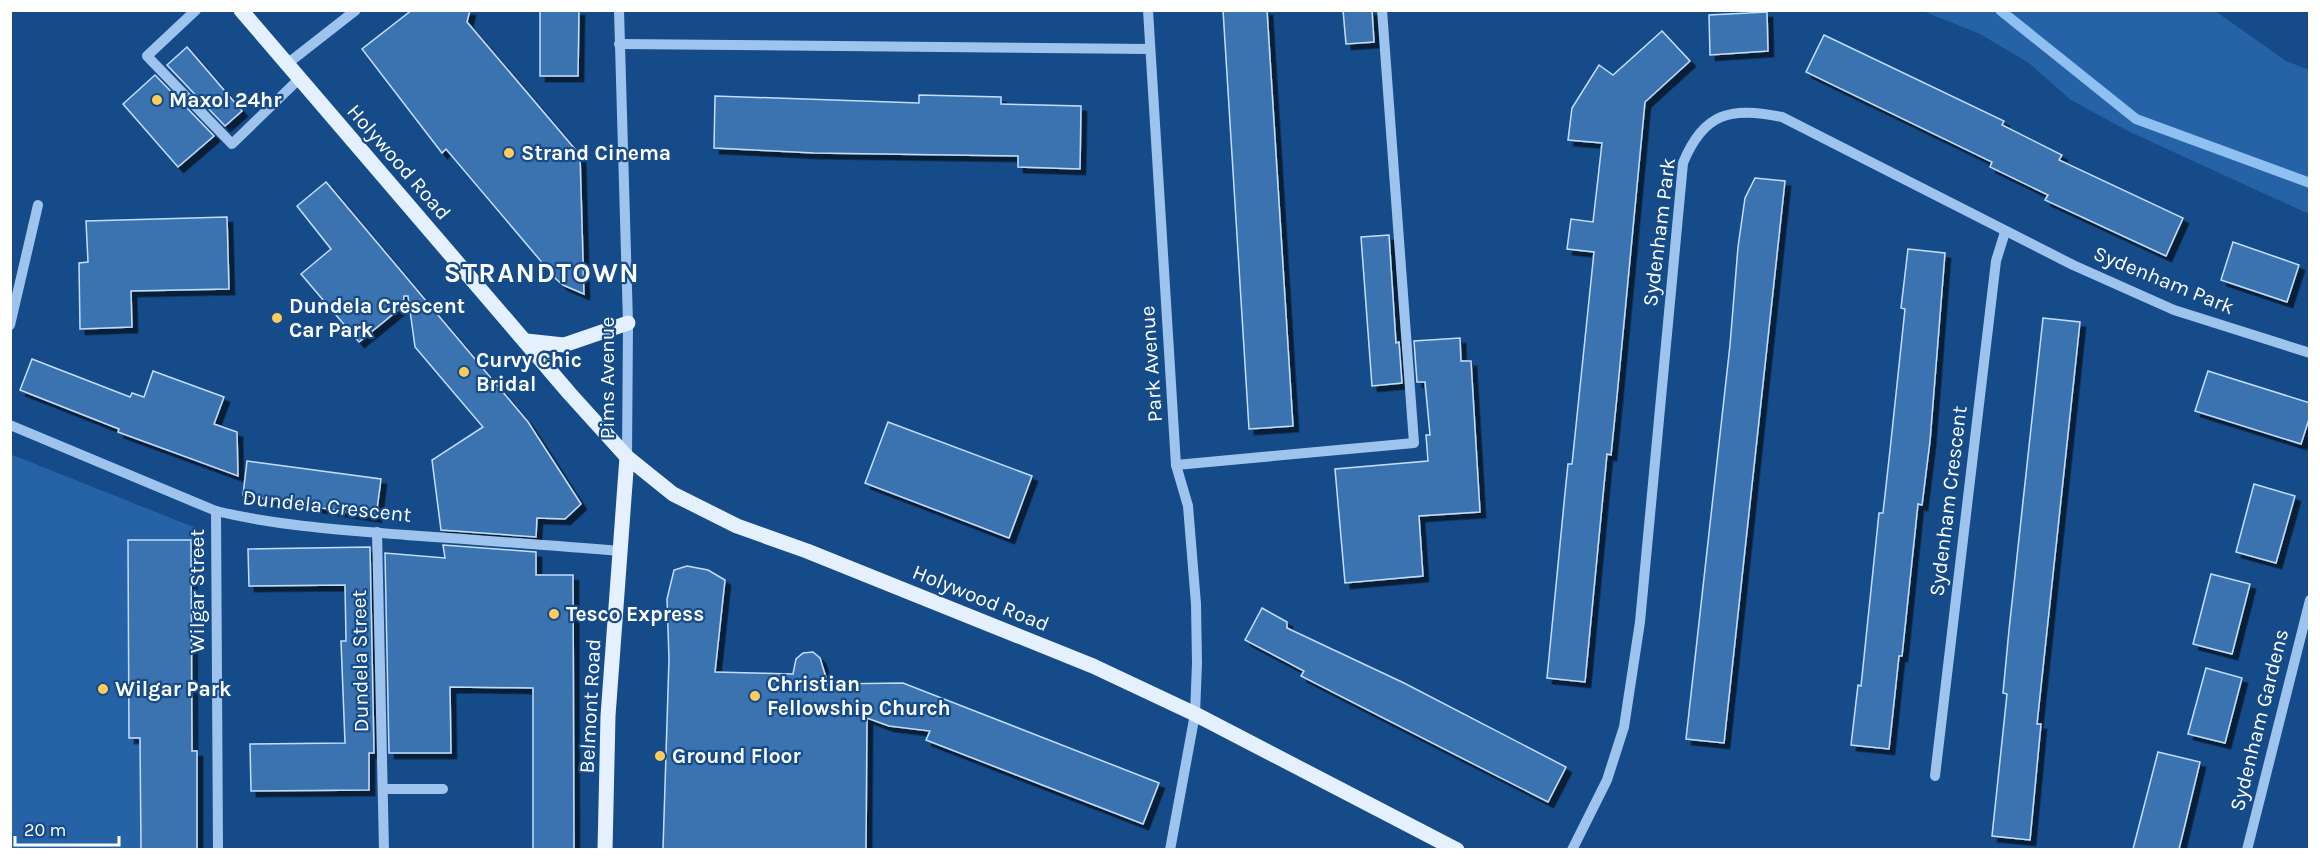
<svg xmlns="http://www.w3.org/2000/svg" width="2320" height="860" font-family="Karla,sans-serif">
<defs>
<filter id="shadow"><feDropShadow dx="5.5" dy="5.5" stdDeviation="0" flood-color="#0009"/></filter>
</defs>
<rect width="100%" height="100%" fill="#164b89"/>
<g fill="#2663a6">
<path d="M1923,11H2215L2286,61L2309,70V214L2130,132L2071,100L2029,63L1980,34Z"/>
<path d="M10,454L196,528L197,849H11Z"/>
</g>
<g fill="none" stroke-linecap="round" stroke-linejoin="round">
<path stroke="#90c0f1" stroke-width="10" d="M2000,10L2136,119L2310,183"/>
</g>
<g fill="#3a73b1" stroke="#c4defa" stroke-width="1.5" filter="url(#shadow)">
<path d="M412,10H470L467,22L580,155L584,294L563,285L556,279L446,149L442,153L362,49Z"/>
<path d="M540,10H579L578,76H540Z"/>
<path d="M1223,10H1267L1293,426L1249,429Z"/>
<path d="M1343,10H1372L1374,42L1346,44Z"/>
<path d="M1767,12L1768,51L1710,55L1709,15Z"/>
<path d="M1662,31L1690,61L1645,102L1617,396L1611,455L1607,454L1585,682L1547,678L1565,493L1568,464H1572L1594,252L1567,249L1571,219L1593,222L1602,143L1568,140L1572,108L1599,65L1613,75Z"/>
<path d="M1824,35L2004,121L2002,125L2062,155L2059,160L2183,218L2166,256L2045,200L2048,195L1990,167L1992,162L1806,72Z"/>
<path d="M187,47L242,111L225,126L167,65Z"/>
<path d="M155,75L214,136L178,167L123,104Z"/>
<path d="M919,95L1001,97V104L1081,106L1080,169L1018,167V156L814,153L714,148L715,96L919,103Z"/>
<path d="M1755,178L1785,181L1724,743L1686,739L1730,345L1738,247L1745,198Z"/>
<path d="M326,182L528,422L581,504L565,519L537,518L536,537L441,530L432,460L483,427L415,347L408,296H404L403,306L359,342L301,274L331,249L297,206Z"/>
<path d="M227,217L229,289L131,291L132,327L80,329L79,263L88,262L86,221Z"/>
<path d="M1389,235L1396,343L1399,342L1402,383L1372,386L1361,237Z"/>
<path d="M2233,242L2299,265L2287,302L2221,280Z"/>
<path d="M1908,249L1945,253L1930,441L1922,505L1918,504L1902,656H1899L1889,749L1851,745L1858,685L1861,686L1879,513H1883L1891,441L1905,309L1901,308Z"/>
<path d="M2043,318L2080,322L2037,724H2041L2030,840L1992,836L2007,694L2003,693L2009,630Z"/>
<path d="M1460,338L1461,361H1471L1480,512L1419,516L1423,576L1345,583L1335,469L1428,461L1426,435H1430L1425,382H1417L1414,341Z"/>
<path d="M32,359L130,397L132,393L144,397L153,371L224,397L214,424L237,432L238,476L118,432L119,429L20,390Z"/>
<path d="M2208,371L2310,403V416L2301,444L2195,411Z"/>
<path d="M888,422L1032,476L1009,538L865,483Z"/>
<path d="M247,461L381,479L376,517L243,495Z"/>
<path d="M2254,484L2295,496L2276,563L2236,552Z"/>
<path d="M128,540H191L192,751H197V849H141L140,738H129Z"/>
<path d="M443,545L536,552V575H573L574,849H533V688L450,687L451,753H389L385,553L445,558Z"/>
<path d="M370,547L374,753H369V790L251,791L250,744L345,743L341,641H346L345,585L249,586L248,549Z"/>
<path d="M687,566L708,570L725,580L715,672L793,674L796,659L803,653L813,652L820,658L828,684L903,683L1159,783L1143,824L926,740L930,731L889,726L867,718L866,849H663L669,659L667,599L674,570Z"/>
<path d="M2211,574L2250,584L2232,654L2193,644Z"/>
<path d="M1262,608L1287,622V628L1404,683L1566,767L1548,802L1301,676L1304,671L1245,640Z"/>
<path d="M2206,668L2242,678L2225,743L2188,734Z"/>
<path d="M2158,752L2200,762L2183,833L2179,849H2133Z"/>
</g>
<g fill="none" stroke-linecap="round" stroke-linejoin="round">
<g stroke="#9ec4ee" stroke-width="10">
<path d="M196,10L147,56L232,144L299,79"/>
<path d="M619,10L628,323L627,457"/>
<path d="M1148,10L1176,465L1188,506L1196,604L1197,663L1195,714L1170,850"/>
<path d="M619,44L1150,49"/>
<path d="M287,64L356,10"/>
<path d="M10,325L38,205"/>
<path d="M10,425L216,511C278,526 343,530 406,535C478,540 549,545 620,551"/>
<path d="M1176,465L1414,443L1382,10"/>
<path d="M216,511L218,850"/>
<path d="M377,532L384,850"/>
<path d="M1935,776L1996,261L2005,232"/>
<path d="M383,789H443"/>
<path d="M1572,850L1607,780L1624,727L1640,622L1683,163C1704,112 1730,107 1782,117L2073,265L2174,310L2310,353"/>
<path d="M2247,850L2310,600"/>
</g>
<g stroke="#e5f0ff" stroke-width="15">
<path d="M241,10L570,394L627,457L673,494L737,526L807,551L1093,666L1195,714L1457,850"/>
<path d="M526,341L564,345L628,323"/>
<path d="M605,850L608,716L627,457"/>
</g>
</g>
<g fill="#ffcb5b" stroke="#164b89" stroke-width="2">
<circle cx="157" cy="100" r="6"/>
<circle cx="509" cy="153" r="6"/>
<circle cx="277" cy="318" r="6"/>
<circle cx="464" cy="372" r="6"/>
<circle cx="554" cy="614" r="6"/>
<circle cx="103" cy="689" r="6"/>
<circle cx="755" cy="696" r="6"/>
<circle cx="660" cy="756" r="6"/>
</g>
<g text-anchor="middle" stroke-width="4.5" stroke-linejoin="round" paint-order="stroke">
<g font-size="21" font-weight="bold" fill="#fff" stroke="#164b89" text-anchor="start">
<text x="169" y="107">Maxol 24hr</text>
<text x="521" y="160">Strand Cinema</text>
<text x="289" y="313">Dundela Crescent<tspan x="289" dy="24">Car Park</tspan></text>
<text x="476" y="367">Curvy Chic<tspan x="476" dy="24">Bridal</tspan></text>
<text x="566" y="621">Tesco Express</text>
<text x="767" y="691">Christian<tspan x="767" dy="24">Fellowship Church</tspan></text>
<text x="115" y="696">Wilgar Park</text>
<text x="672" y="763">Ground Floor</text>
</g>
<g font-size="21" fill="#fff" stroke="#164b89">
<text transform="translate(399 162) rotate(49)" y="7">Holywood Road</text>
<text transform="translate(1659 232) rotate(-83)" y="7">Sydenham Park</text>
<text transform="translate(2164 280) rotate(22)" y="7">Sydenham Park</text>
<text transform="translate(1151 364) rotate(-94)" y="7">Park Avenue</text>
<text transform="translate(607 378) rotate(-90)" y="7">Pims Avenue</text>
<text transform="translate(1948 501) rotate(-83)" y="7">Sydenham Crescent</text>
<text transform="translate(327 506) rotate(6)" y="7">Dundela Crescent</text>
<text transform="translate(197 591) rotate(-90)" y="7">Wilgar Street</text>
<text transform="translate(981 598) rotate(22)" y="7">Holywood Road</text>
<text transform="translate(360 661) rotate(-91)" y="7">Dundela Street</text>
<text transform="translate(590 706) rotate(-87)" y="7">Belmont Road</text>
<text transform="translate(2259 720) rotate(-76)" y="7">Sydenham Gardens</text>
</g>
<g font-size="27" font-weight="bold" letter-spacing="1.5" fill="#fff" stroke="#164b89">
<text x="542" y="282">STRANDTOWN</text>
</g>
</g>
<rect width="2320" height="860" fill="none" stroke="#ffffff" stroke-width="24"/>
<path d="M15 836v9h104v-9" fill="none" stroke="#ffffff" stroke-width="3"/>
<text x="24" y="836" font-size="18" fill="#ffffff" stroke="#164b89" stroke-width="4.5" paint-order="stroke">20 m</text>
</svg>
